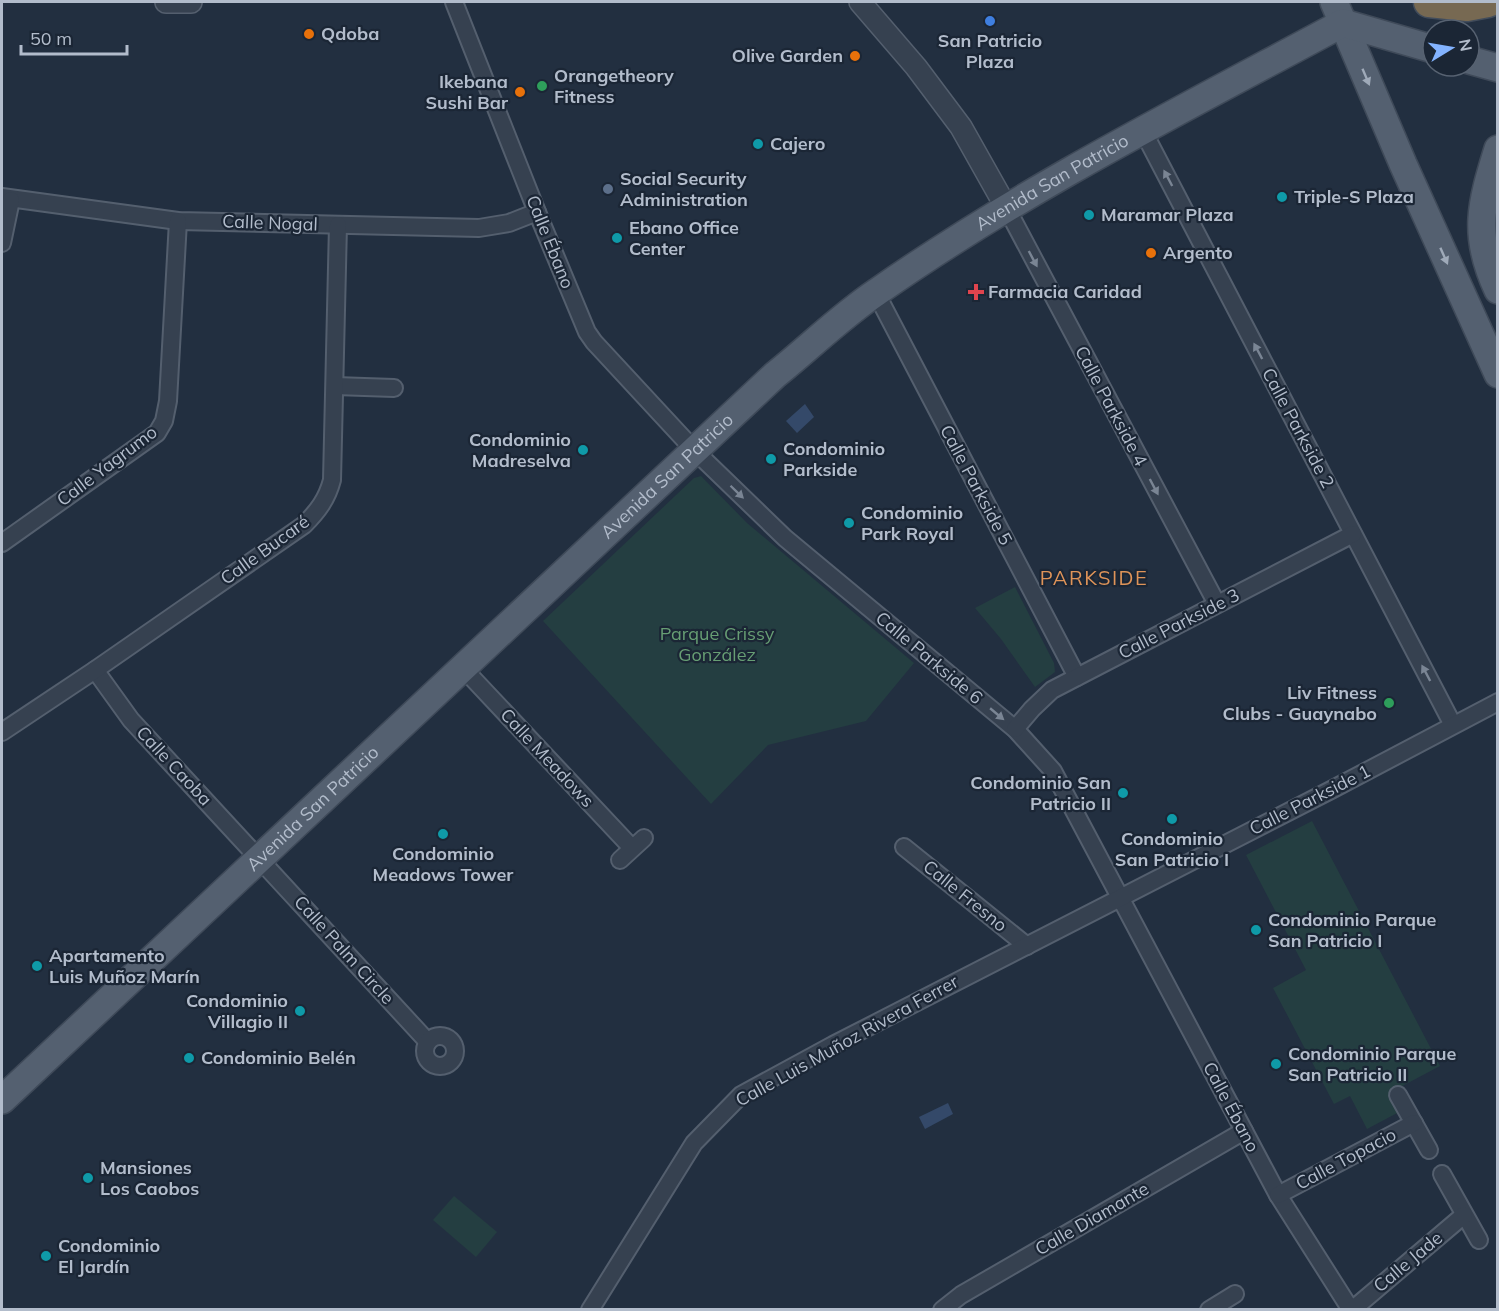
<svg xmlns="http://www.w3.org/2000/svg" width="1499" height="1311" font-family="Mulish,sans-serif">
<rect width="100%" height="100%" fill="#222f40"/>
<g fill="#243e41">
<path d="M701,476L747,523L914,663L866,721L768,745L711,804L543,621L694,478Z"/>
<path d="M1015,587L1054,663L1055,672L1035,687L1001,639L975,608Z"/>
<path d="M1312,821L1440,1066L1391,1092L1401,1111L1367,1129L1350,1096L1334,1104L1273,988L1306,970L1246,855Z"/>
<path d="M454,1196L497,1232L476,1257L433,1220Z"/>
</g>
<g fill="#344969">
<path d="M805,404L814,417L797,433L786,421Z"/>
<path d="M948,1103L953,1114L925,1129L919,1117Z"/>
</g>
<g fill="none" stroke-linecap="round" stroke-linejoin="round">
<g stroke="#545f6e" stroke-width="20">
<g id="minor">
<path d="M454,2L537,212L587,332L594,342L695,451L785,538L1015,729L1053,771L1278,1195L1351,1310"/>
<path d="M1143,131L1453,725"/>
<path d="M2,197L178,221L479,228L509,223L537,212"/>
<path d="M1006,207L1217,604"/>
<path d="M2,243L11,200"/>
<path d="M876,293L1077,677"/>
<path d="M335,386L394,388"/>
<path d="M2,543L157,433L164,421L168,401L178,221"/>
<path d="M463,668L632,848"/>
<path d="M95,670L131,720L428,1042"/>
<path d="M1015,729L1032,709L1052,690L1353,534"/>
<path d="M2,732L95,670L304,525C318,511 327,499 332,480L338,225"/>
<path d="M904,847L1027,946"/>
<path d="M620,860L644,838"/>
<circle cx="440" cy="1051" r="15"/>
<path d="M1398,1095L1429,1150"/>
<path d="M1442,1174L1479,1240"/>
<path d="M1278,1195L1414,1123"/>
<path d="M590,1310L694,1143L741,1095L833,1045L1331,790L1498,702"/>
<path d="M942,1310L961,1295L1244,1131"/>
<path d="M1209,1310L1235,1294"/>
<path d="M1352,1310L1464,1215"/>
</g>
</g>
<g stroke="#545f6e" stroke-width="24">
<g id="tertiary">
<path d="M166,2H191"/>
<path d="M860,2L916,67L961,127L1006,207"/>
</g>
</g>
<g stroke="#3f4a59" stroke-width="30">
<g id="primary">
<path d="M1334,2L1403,164L1498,374"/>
<path d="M1469,60L1498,68"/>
<path d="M1498,149C1481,204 1472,235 1498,290"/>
<path id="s1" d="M2,1100L775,375C809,348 841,316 877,292C1024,189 1185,108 1343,23L1433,49"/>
</g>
</g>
<g stroke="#414c5b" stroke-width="33">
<path id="motorway" d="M1429,2L1467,6L1488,2"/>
</g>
<use href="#minor" stroke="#364150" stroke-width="16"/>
<use href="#tertiary" stroke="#364150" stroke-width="21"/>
<use href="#primary" stroke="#546070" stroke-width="27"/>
<use href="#motorway" stroke="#776952" stroke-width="30"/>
</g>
<defs><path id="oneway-solid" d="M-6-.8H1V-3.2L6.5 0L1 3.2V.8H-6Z" transform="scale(1.5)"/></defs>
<g fill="#9faab9">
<use href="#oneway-solid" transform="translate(1366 77) rotate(67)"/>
<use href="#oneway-solid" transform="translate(1444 256) rotate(66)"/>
</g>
<g fill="#7a8594">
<use href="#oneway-solid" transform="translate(1168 178) rotate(-118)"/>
<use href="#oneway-solid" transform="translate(1033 259) rotate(62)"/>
<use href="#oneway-solid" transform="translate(1258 351) rotate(-118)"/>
<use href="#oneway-solid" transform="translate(1154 487) rotate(62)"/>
<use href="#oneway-solid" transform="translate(737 492) rotate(44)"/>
<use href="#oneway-solid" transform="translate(1426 673) rotate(-118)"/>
<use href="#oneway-solid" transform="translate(997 714) rotate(40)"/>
</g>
<circle fill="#3f7fe0" stroke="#1b2635" stroke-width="2" cx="990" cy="21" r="6"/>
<g fill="#e8710a" stroke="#1b2635" stroke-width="2">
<circle cx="309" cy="34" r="6"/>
<circle cx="855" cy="56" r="6"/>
<circle cx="520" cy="92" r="6"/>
<circle cx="1151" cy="253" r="6"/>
</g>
<g fill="#2e9e5b" stroke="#1b2635" stroke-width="2">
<circle cx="542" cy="86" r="6"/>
<circle cx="1389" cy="703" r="6"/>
</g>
<g fill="#0f9aa8" stroke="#1b2635" stroke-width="2">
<circle cx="758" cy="144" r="6"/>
<circle cx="1282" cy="197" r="6"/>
<circle cx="1089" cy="215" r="6"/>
<circle cx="617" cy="238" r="6"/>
<circle cx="583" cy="450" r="6"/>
<circle cx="771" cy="459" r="6"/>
<circle cx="849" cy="523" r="6"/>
<circle cx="1123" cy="793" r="6"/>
<circle cx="1172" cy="819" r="6"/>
<circle cx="443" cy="834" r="6"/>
<circle cx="1256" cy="930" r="6"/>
<circle cx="37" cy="966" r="6"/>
<circle cx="300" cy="1011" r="6"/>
<circle cx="189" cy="1058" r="6"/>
<circle cx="1276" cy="1064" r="6"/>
<circle cx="88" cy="1178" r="6"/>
<circle cx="46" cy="1256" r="6"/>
</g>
<circle fill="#5c6f8a" stroke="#1b2635" stroke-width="2" cx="608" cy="189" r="6"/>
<path fill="#e0444e" stroke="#1b2635" stroke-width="2" d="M973 283h6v6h6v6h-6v6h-6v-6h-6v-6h6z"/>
<g text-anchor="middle" stroke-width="4.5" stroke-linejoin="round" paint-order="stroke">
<g font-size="18" font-weight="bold" fill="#b2bccb" stroke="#1b2635" text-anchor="start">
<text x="321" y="40">Qdoba</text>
<text x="990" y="47" text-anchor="middle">San Patricio<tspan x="990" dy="21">Plaza</tspan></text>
<text x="843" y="62" text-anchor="end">Olive Garden</text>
<text x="554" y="82">Orangetheory<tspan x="554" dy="21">Fitness</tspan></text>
<text x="508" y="88" text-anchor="end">Ikebana<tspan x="508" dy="21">Sushi Bar</tspan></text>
<text x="770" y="150">Cajero</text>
<text x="620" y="185">Social Security<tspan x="620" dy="21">Administration</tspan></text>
<text x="1294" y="203">Triple-S Plaza</text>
<text x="1101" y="221">Maramar Plaza</text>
<text x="629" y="234">Ebano Office<tspan x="629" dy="21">Center</tspan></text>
<text x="1163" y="259">Argento</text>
<text x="988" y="298">Farmacia Caridad</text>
<text x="571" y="446" text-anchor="end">Condominio<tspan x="571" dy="21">Madreselva</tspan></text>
<text x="783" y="455">Condominio<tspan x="783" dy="21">Parkside</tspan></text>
<text x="861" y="519">Condominio<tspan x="861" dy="21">Park Royal</tspan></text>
<text x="1377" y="699" text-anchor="end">Liv Fitness<tspan x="1377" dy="21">Clubs - Guaynabo</tspan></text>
<text x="1111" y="789" text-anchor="end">Condominio San<tspan x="1111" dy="21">Patricio II</tspan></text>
<text x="1172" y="845" text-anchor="middle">Condominio<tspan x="1172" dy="21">San Patricio I</tspan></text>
<text x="443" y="860" text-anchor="middle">Condominio<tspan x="443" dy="21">Meadows Tower</tspan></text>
<text x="1268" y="926">Condominio Parque<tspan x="1268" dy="21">San Patricio I</tspan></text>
<text x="49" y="962">Apartamento<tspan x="49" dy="21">Luis Muñoz Marín</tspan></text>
<text x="288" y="1007" text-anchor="end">Condominio<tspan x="288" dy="21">Villagio II</tspan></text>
<text x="1288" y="1060">Condominio Parque<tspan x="1288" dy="21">San Patricio II</tspan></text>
<text x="201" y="1064">Condominio Belén</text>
<text x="100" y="1174">Mansiones<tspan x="100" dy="21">Los Caobos</tspan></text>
<text x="58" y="1252">Condominio<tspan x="58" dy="21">El Jardín</tspan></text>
</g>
<g font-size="18" fill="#b2bccb" stroke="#1b2635">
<text dy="6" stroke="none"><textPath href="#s1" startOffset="1398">Avenida San Patricio</textPath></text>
<text transform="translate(270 223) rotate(2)" y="6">Calle Nogal</text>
<text transform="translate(550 242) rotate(68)" y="6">Calle Ébano</text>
<text transform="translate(1111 406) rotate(62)" y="6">Calle Parkside 4</text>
<text transform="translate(1298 428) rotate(62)" y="6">Calle Parkside 2</text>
<text transform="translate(107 466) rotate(-37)" y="6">Calle Yagrumo</text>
<text dy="6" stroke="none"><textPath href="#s1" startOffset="912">Avenida San Patricio</textPath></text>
<text transform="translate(976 485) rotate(62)" y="6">Calle Parkside 5</text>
<text transform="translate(265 550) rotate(-36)" y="6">Calle Bucaré</text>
<text transform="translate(1179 624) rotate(-27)" y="6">Calle Parkside 3</text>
<text transform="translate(929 658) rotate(40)" y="6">Calle Parkside 6</text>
<text transform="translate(547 758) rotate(47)" y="6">Calle Meadows</text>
<text transform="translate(174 766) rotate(47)" y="6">Calle Caoba</text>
<text transform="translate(1310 800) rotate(-27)" y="6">Calle Parkside 1</text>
<text dy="6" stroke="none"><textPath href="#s1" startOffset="426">Avenida San Patricio</textPath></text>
<text transform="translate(965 896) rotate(39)" y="6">Calle Fresno</text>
<text transform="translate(344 950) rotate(48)" y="6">Calle Palm Circle</text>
<text transform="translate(847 1041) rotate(-29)" y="6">Calle Luis Muñoz Rivera Ferrer</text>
<text transform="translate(1231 1107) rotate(62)" y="6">Calle Ébano</text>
<text transform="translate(1346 1159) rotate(-28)" y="6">Calle Topacio</text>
<text transform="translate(1092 1219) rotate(-30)" y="6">Calle Diamante</text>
<text transform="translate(1408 1262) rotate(-40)" y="6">Calle Jade</text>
</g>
<g font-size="18" fill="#679e74" stroke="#1b2635">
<text x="717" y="640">Parque Crissy<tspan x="717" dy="21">González</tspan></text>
</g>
<g font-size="20" letter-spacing="1.5" fill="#df9459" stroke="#1b2635">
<text x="1094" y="585">PARKSIDE</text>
</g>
</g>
<rect width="1499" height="1311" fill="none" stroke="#b2bccb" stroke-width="6"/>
<g transform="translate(1451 48) rotate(79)"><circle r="28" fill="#1b2635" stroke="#576271" stroke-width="1.5"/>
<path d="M0-4.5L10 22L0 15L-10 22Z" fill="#83b3ff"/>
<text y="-9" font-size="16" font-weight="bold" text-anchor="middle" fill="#b2bccb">N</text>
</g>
<path d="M21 45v9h106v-9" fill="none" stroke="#b2bccb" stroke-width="3"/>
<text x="30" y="45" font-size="18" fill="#b2bccb" stroke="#1b2635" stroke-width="4.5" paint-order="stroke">50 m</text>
</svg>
